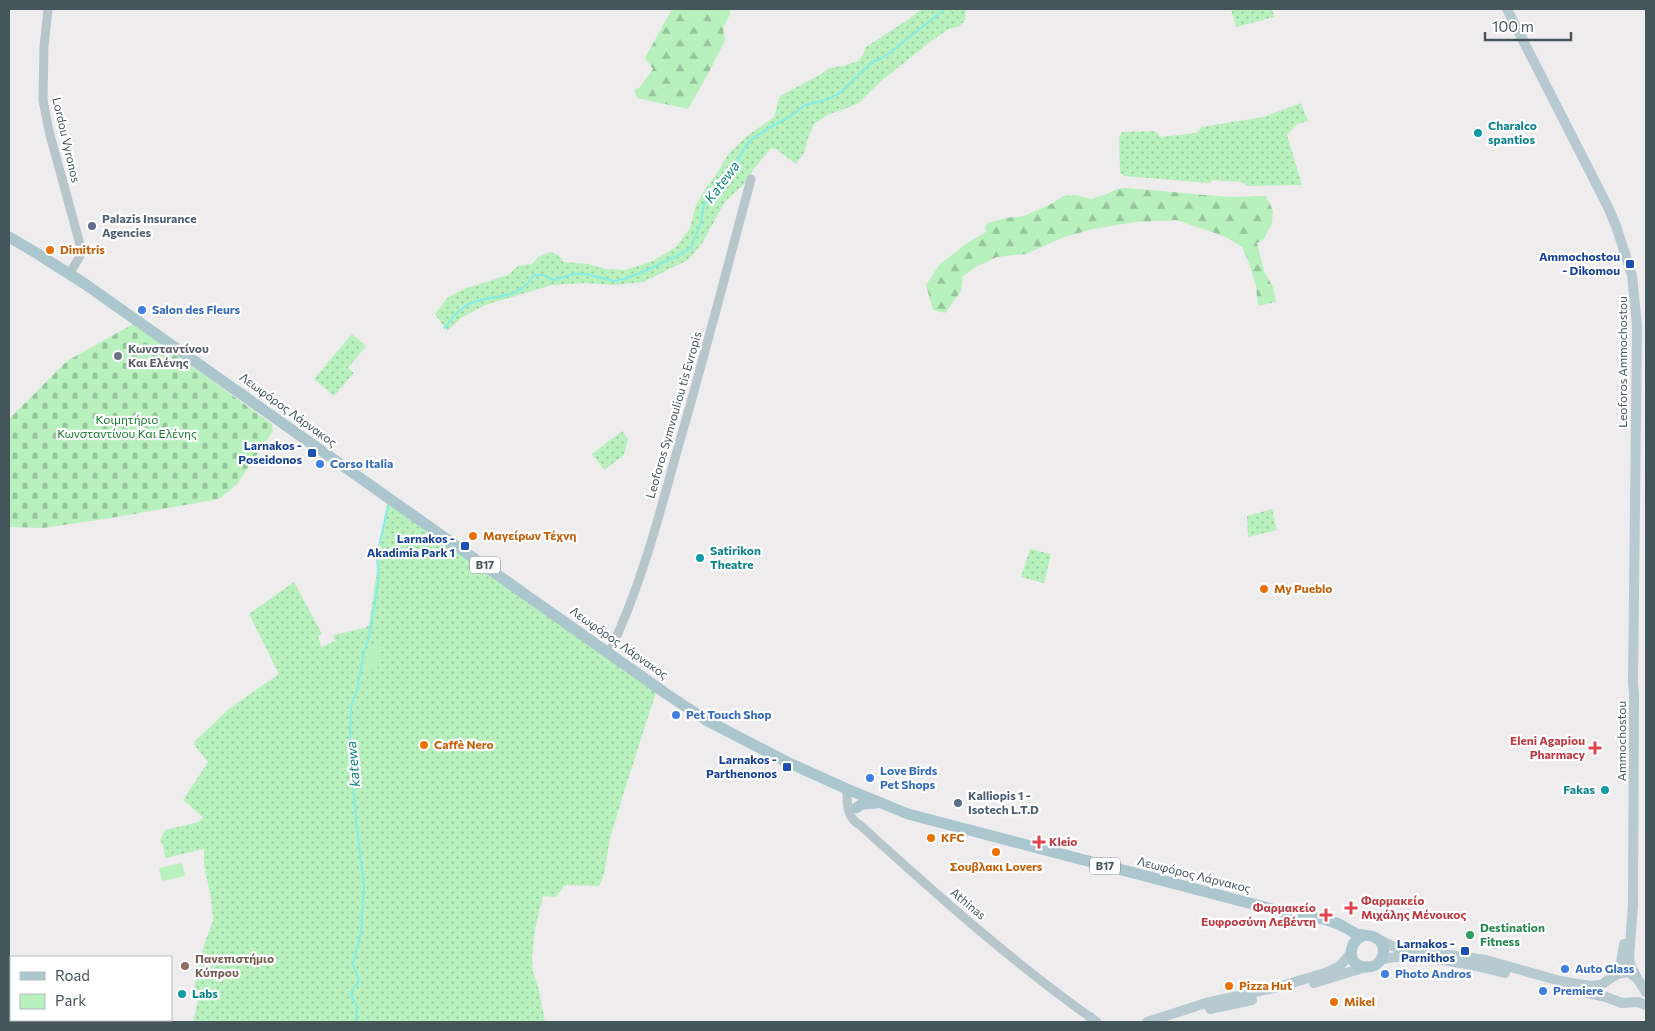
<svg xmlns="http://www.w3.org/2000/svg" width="1655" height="1031" font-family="Commissioner,sans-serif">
<defs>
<pattern id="green-dots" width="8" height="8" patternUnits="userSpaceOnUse" patternTransform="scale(1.25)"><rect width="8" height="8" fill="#b8f0be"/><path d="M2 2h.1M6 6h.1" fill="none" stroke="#97c59d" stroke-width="1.8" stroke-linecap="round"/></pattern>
<pattern id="forest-firs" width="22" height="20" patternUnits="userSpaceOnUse" patternTransform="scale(1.25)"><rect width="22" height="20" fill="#b8f0be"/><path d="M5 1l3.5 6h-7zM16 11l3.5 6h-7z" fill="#97c59d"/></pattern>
<pattern id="cemetery-stones" width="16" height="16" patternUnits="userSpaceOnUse" patternTransform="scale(1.25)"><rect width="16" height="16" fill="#b8f0be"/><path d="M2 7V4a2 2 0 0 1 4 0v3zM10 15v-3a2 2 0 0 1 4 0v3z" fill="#97c59d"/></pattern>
</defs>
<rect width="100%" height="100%" fill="#efeced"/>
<g fill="url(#green-dots)">
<path d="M921,9H966L965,20L960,26L947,30L930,42L880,82L859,103L842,110L829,114L814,124L808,138L804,153L796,164L776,149L771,148L753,170L745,183L724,203L703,242L688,260L643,282L613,285L586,283L552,285L485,305L461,318L447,331L435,314L447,298L464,289L508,275L518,266L532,264L540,256L550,252L559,255L564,262L588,264L605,269L625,270L653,261L676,247L690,228L696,205L708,185L716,175L729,153L747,136L774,117L780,96L823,73L829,68L843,66L858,61L863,55L866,47L909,19Z"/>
<path d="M1231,9H1272L1274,17L1236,27Z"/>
<path d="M1301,103L1308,121L1297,124L1287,135L1302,185L1247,186L1242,182L1212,180L1210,183L1124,176L1120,173L1119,138L1122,132L1155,131L1161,137L1196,133L1202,127L1263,117Z"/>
<path d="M352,334L366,346L348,368L354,373L334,396L314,379Z"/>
<path d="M622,431L628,439L624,455L604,470L592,454Z"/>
<path d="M387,502L656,692L624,792L610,838L604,875L599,886L565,885L556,897L543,896L535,929L532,957L533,972L539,990L545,1022H193L198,1001L193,992L204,945L213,921L211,898L204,865V849L165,858L163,845L160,840L165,830L199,822L203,817L183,800L208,762L194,745L195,741L230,708L279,674L249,614L294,582L322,634L318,636L321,647L335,641L333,635L365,628L369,625Z"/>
<path d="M1272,509L1277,530L1248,537L1247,516Z"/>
<path d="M1030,549L1051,554L1044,583L1021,577Z"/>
</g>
<g fill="url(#forest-firs)">
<path d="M672,9H730V14L723,28L725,41L709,72L688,109L637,98L634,90L640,87L653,69L645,58Z"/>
<path d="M1127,188L1228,197L1266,196L1273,211L1272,223L1264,239L1257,243L1264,271L1273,287L1276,302L1258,306L1256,286L1249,263L1242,247L1226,237L1177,220L1135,222L1093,229L1064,237L1026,254L997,257L976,267L963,276L961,291L945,313L933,310L926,285L939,265L967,243L986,232L985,226L988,223L1006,218L1024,216L1051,204L1064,196L1075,195L1091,199L1107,194L1117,189Z"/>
</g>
<path fill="url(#cemetery-stones)" d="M133,324L272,424L273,431L237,484L219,499L111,518L43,528L9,527V419L67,361Z"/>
<g fill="#b8f0be">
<path d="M369,645L382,647L377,671L365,669Z"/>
<path d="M182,863L185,876L162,881L159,868Z"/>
</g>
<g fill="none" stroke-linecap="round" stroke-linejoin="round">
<g stroke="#84eee6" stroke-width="2">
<path d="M444,328C451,320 459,308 469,304C496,292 516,303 534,275H543L554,280L574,274H585L614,281L627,278L645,271L683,253L691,247L701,222L704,204L722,186L746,146L752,139L772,126L788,118L805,105L826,100L840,93L872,62L880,59L888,54L945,9"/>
<path d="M356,1022C356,1017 358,1010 356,1005C351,995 348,993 358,983V978L353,965L361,932L364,887L356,820L350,741L351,707L357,690L364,651L369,638L379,578L377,556L388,506"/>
</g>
<g stroke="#b7c6ca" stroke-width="9">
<path d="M48,9L44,47L43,100L49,131L81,248L80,256L70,273"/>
<path d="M609,653C639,591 657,524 675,458C702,366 726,272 751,179"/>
<path d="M847,789C847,803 846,817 860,825C936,894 1013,963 1097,1022"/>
</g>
<g stroke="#b7cad0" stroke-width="10">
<path d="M1507,9L1608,207L1616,226L1632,275L1637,326L1633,683L1634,692L1633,905L1629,958L1631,966L1637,978"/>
<path d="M1378,939L1392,946L1404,949L1486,960L1560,981L1590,986L1601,985L1617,974L1628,972L1637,978L1646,992"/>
<path d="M1381,960C1405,950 1479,966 1505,973"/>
<path d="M1615,976L1621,963L1624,944"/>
<path d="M1314,983L1366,967"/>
<path d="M1575,990L1606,997L1622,1003L1638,1002L1646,1005"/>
<path d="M1210,1009L1252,1000"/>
<path d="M1090,1017L1091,1022"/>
<path d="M1147,1022L1206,1003L1278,987L1325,973L1340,966L1351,953"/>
</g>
<g stroke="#abc6cd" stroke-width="11">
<path d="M9,237L38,254L85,284L668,695L706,720L787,762L847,789L908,814L1291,914C1306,915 1322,918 1336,923C1344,926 1350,931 1357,934C1363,936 1370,934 1376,938C1390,946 1383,968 1366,967C1347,967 1346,942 1364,935"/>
<path d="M856,808L862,804L877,803"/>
</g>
</g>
<g fill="#0f9aa8" stroke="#fff" stroke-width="2">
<circle cx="1478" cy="133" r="5"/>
<circle cx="700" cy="558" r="5"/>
<circle cx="1605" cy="790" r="5"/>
<circle cx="182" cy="994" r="5"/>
</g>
<g fill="#5c6f8a" stroke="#fff" stroke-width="2">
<circle cx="92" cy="226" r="5"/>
<circle cx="958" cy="803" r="5"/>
</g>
<g fill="#e8710a" stroke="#fff" stroke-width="2">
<circle cx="50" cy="250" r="5"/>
<circle cx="473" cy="536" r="5"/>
<circle cx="1264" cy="589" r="5"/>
<circle cx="424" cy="745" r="5"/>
<circle cx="931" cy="838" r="5"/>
<circle cx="996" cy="852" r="5"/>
<circle cx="1229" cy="986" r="5"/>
<circle cx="1334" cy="1002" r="5"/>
</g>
<g fill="#1a4fb4" stroke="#fff" stroke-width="2">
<rect x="1625" y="259" width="10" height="10" rx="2.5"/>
<rect x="307" y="448" width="10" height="10" rx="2.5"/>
<rect x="460" y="541" width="10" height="10" rx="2.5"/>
<rect x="782" y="762" width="10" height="10" rx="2.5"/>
<rect x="1460" y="946" width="10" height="10" rx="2.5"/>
</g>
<g fill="#3f7fe0" stroke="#fff" stroke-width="2">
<circle cx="142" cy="310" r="5"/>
<circle cx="320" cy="464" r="5"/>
<circle cx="676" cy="715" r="5"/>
<circle cx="870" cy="778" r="5"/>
<circle cx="1565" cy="969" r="5"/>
<circle cx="1385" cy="974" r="5"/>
<circle cx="1543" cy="991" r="5"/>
</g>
<circle fill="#6b7280" stroke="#fff" stroke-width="2" cx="118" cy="356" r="5"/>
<g fill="#e0444e" stroke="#fff" stroke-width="2">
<path d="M1592.5 740.5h5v5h5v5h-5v5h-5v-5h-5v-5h5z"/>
<path d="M1036.5 834.5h5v5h5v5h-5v5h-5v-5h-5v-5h5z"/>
<path d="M1348.5 900.5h5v5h5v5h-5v5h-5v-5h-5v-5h5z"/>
<path d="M1323.5 907.5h5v5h5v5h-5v5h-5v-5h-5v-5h5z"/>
</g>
<circle fill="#2e9e5b" stroke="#fff" stroke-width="2" cx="1470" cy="935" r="5"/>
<circle fill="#8d6e63" stroke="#fff" stroke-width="2" cx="185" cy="966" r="5"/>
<g text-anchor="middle" stroke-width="4.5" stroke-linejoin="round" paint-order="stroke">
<g fill="#fff" stroke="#7c898c" stroke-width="1">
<rect x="470" y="556.5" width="30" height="17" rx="4"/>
<rect x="1090" y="857.5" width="30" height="17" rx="4"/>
</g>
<g font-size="11" font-weight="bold" fill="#44565a">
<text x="485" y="569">B17</text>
<text x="1105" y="870">B17</text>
</g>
<g font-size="12" font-weight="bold" fill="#0d838f" stroke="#fff" text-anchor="start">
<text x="1488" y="130">Charalco<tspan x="1488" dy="14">spantios</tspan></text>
<text x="710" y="555">Satirikon<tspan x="710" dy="14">Theatre</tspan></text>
<text x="1595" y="794" text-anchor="end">Fakas</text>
<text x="192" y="998">Labs</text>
</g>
<g font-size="12" fill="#44565a" stroke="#fff">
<text transform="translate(66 140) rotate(77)" y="4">Lordou Vyronos</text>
<text transform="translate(1623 362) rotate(-90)" y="4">Leoforos Ammochostou</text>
<text transform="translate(288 410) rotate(36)" y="4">Λεωφόρος Λάρνακος</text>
<text transform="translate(674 415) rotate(-74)" y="4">Leoforos Symvouliou tis Evropis</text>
<text transform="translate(619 643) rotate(35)" y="4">Λεωφόρος Λάρνακος</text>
<text transform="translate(1622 741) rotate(-90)" y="4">Ammochostou</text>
<text transform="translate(1194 875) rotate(14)" y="4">Λεωφόρος Λάρνακος</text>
<text transform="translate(968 904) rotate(40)" y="4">Athinas</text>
</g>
<g font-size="12" font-weight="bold" fill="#4e5e75" stroke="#fff" text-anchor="start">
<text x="102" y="223">Palazis Insurance<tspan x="102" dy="14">Agencies</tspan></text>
<text x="968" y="800">Kalliopis 1 -<tspan x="968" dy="14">Isotech L.T.D</tspan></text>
</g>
<g font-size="12" font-weight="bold" fill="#c56008" stroke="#fff" text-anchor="start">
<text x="60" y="254">Dimitris</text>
<text x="483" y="540">Μαγείρων Τέχνη</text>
<text x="1274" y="593">My Pueblo</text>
<text x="434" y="749">Caffè Nero</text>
<text x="941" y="842">KFC</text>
<text x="996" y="871" text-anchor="middle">Σουβλακι Lovers</text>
<text x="1239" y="990">Pizza Hut</text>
<text x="1344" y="1006">Mikel</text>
</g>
<g font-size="12" font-weight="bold" fill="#164399" stroke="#fff" text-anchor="end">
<text x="1620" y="261">Ammochostou<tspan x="1620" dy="14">- Dikomou</tspan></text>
<text x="302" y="450">Larnakos -<tspan x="302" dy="14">Poseidonos</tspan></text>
<text x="455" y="543">Larnakos -<tspan x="455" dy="14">Akadimia Park 1</tspan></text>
<text x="777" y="764">Larnakos -<tspan x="777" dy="14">Parthenonos</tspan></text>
<text x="1455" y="948">Larnakos -<tspan x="1455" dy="14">Parnithos</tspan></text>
</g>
<g font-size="12" font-weight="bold" fill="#366cbe" stroke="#fff" text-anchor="start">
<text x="152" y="314">Salon des Fleurs</text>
<text x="330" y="468">Corso Italia</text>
<text x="686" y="719">Pet Touch Shop</text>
<text x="880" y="775">Love Birds<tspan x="880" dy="14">Pet Shops</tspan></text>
<text x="1575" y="973">Auto Glass</text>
<text x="1395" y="978">Photo Andros</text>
<text x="1553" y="995">Premiere</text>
</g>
<g font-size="12" font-weight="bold" fill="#5b616d" stroke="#fff" text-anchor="start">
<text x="128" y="353">Κωνσταντίνου<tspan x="128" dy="14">Και Ελένης</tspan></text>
</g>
<g font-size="12" fill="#147d2b" stroke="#fff">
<text x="127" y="424">Κοιμητήριο<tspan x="127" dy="14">Κωνσταντίνου Και Ελένης</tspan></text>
</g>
<g font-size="12" font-weight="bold" fill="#be3a42" stroke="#fff" text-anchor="end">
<text x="1585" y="745">Eleni Agapiou<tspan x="1585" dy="14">Pharmacy</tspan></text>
<text x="1049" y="846" text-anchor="start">Kleio</text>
<text x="1361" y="905" text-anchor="start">Φαρμακείο<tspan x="1361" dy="14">Μιχάλης Μένοικος</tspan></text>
<text x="1316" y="912">Φαρμακείο<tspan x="1316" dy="14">Ευφροσύνη Λεβέντη</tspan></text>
</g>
<g font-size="12" font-weight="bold" fill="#27864d" stroke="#fff" text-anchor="start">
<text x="1480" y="932">Destination<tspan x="1480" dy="14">Fitness</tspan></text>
</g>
<g font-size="12" font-weight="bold" fill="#785e54" stroke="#fff" text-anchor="start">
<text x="195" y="963">Πανεπιστήμιο<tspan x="195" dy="14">Κύπρου</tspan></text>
</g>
<g font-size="14" font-style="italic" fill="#0a847b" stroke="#fff">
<text transform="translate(722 182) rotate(-53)" y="5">Katewa</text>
<text transform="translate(353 764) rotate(-95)" y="5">katewa</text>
</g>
</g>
<rect width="1655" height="1031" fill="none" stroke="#44565a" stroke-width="20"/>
<rect x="10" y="956" width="162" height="65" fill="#ffffff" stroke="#b4bbbd"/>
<rect x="20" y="972" width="25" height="8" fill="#abc6cd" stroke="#b4bbbd"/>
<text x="55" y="981" font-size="15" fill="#44565a">Road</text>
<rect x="20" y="994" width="25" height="15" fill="#b8f0be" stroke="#b4bbbd"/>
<text x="55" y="1006" font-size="15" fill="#44565a">Park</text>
<path d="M1485 32v8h86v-8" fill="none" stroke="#44565a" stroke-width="2.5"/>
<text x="1492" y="32" font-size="15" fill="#44565a" stroke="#ffffff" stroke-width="4" paint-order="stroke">100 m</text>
</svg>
